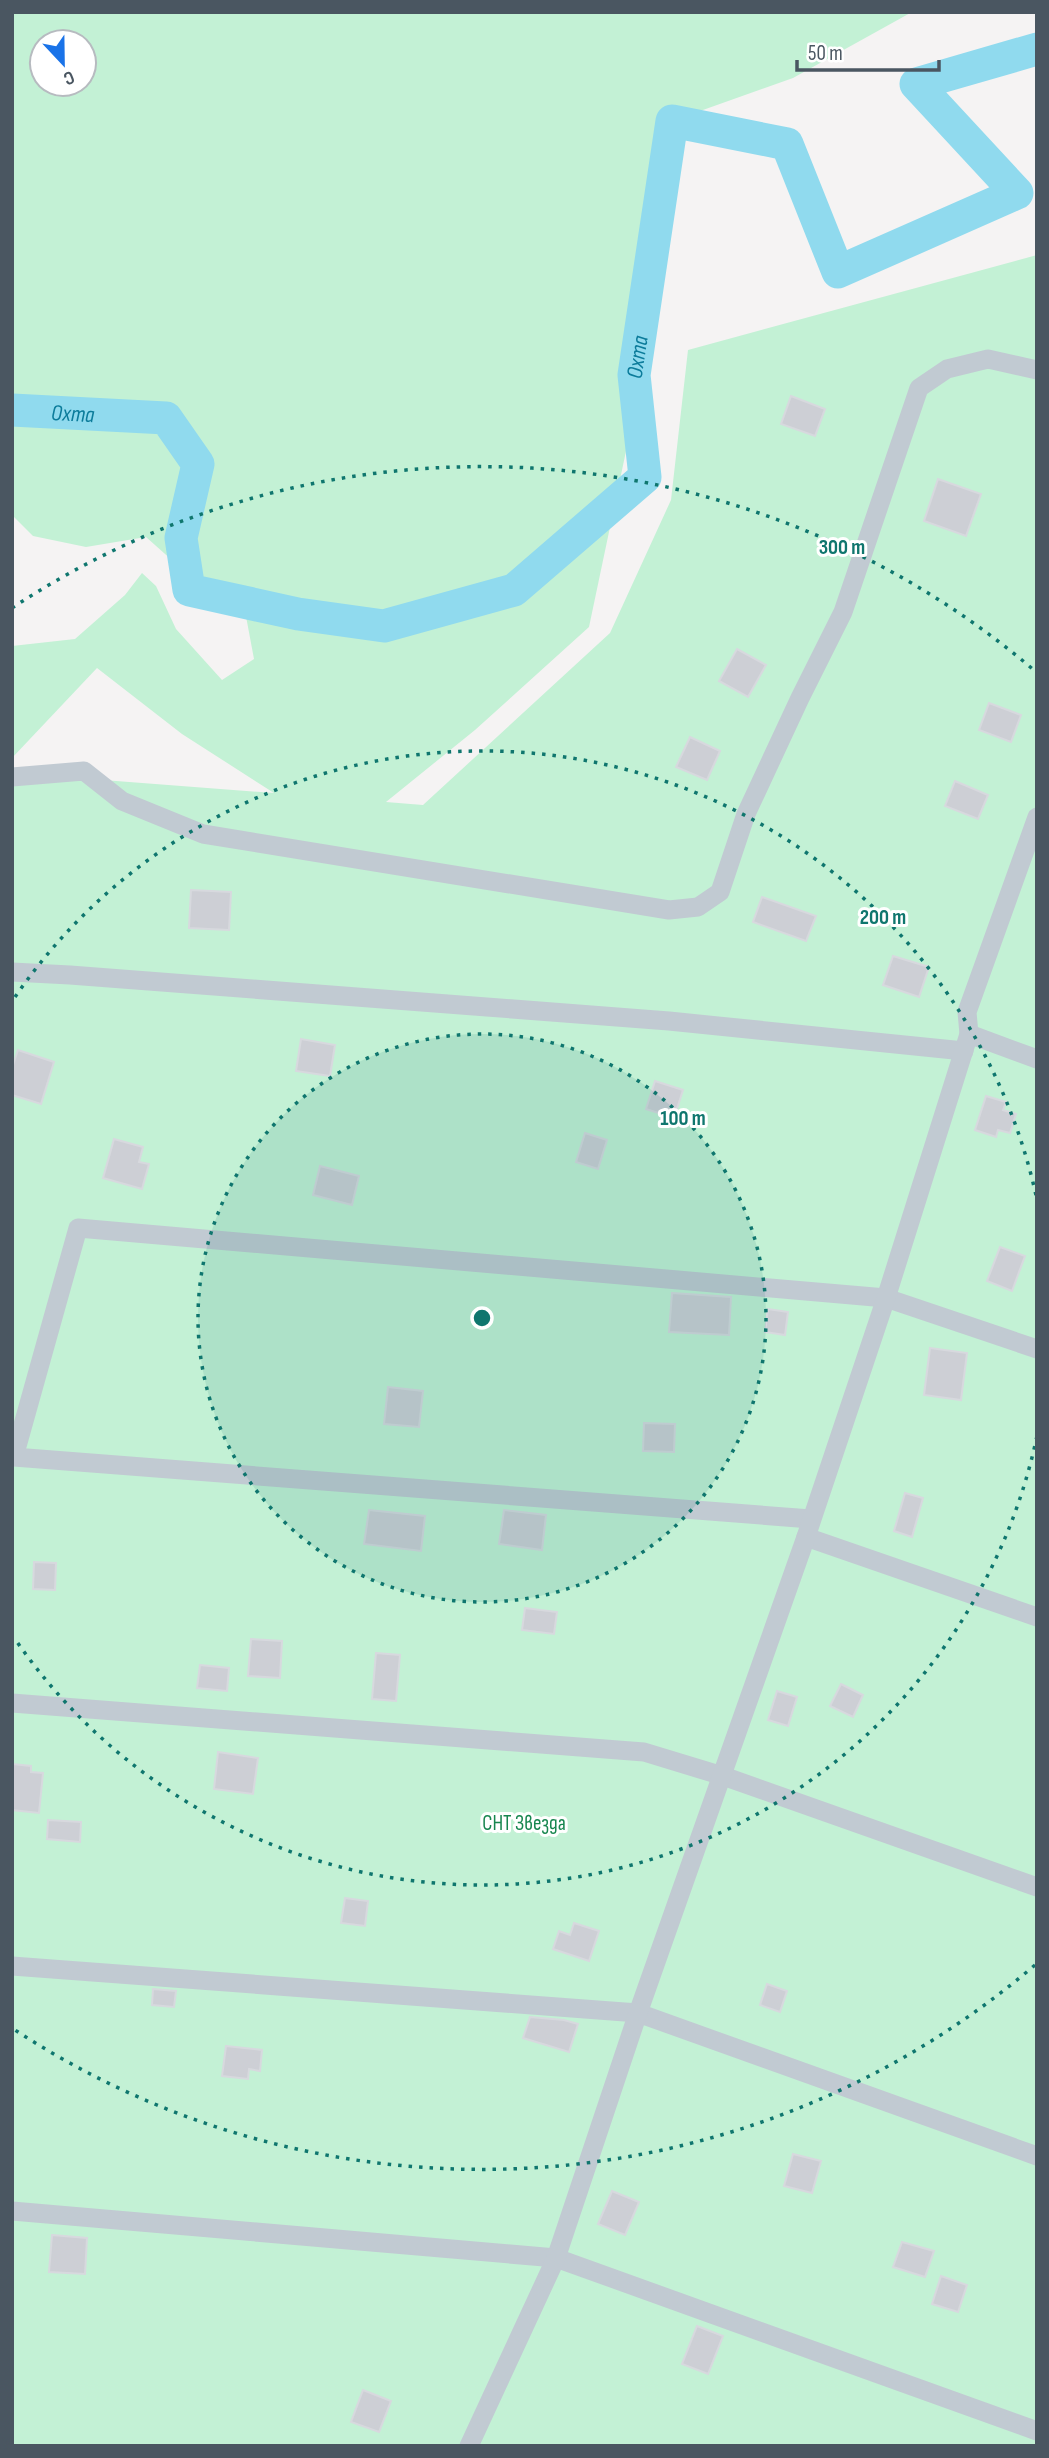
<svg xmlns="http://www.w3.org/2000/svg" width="1049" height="2458" font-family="'Sofia Sans Condensed',sans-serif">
<rect width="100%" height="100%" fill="#f5f3f3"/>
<path fill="#c3f1d5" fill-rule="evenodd" d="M12,12H912L793,78L672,121L651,182L650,337L589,627L475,730L386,802L423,805L610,633L671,500L688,350L1037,255V2446H12V773L274,793L182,734L97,668L12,758V646L75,639L125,595L142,573L156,586L176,629L222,680L254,659L245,611L198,604L183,570L146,537L86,547L33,536L12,515ZM42,42H84V84H42Z"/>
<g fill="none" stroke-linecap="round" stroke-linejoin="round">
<path stroke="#90daee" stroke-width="33" id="s1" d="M12,410L166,418L198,464L181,538L189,590L298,614L384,626L514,590L645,477L634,375L672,121L787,144L838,272L1017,193L916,84L1037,49"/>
</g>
<g fill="#cdcfd5" stroke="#d7d9de" stroke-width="2">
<path d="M791,396L825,409L815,436L781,424Z"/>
<path d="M938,479L981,494L966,536L924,521Z"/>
<path d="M737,649L766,665L748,697L719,681Z"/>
<path d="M989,703L1021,715L1011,742L979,730Z"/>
<path d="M690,737L720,751L707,780L676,767Z"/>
<path d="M955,781L988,795L978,819L945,806Z"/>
<path d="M191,890L231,892L229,930L189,928Z"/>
<path d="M762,897L816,916L806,941L753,922Z"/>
<path d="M893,956L929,967L919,997L883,985Z"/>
<path d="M301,1039L335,1045L330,1076L296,1071Z"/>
<path d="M18,1050L54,1062L41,1104L12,1095V1068Z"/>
<path d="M655,1081L683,1090L674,1118L646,1109Z"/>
<path d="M986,1096L1006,1102L1003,1110L1016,1114L1010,1133L998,1130L996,1137L975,1130Z"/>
<path d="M585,1133L607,1140L598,1169L576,1162Z"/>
<path d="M114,1139L143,1147L139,1162L149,1164L142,1189L103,1178Z"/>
<path d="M320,1166L359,1176L352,1205L313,1195Z"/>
<path d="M1000,1247L1025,1256L1012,1291L987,1281Z"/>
<path d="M672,1293L731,1297L729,1335L669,1332Z"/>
<path d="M768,1309L788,1312L785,1335L765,1332Z"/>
<path d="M930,1348L967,1353L961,1400L924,1395Z"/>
<path d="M388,1387L423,1391L419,1427L384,1424Z"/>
<path d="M644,1423L675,1424L674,1452L643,1451Z"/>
<path d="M905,1493L923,1498L912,1537L894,1531Z"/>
<path d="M369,1510L425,1516L421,1551L364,1544Z"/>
<path d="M504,1510L546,1515L542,1550L499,1544Z"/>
<path d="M34,1562L56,1563L55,1590L33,1589Z"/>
<path d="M525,1608L557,1612L554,1634L522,1630Z"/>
<path d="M251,1639L282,1641L280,1678L248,1676Z"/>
<path d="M376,1653L400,1655L396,1701L372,1699Z"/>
<path d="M200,1665L229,1668L227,1691L197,1688Z"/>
<path d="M841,1684L863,1695L853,1717L830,1706Z"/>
<path d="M777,1691L797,1697L788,1726L768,1720Z"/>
<path d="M218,1752L258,1758L253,1794L214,1789Z"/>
<path d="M12,1764L31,1766V1772L43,1773L39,1813L12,1810Z"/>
<path d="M48,1820L81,1822L80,1842L47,1839Z"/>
<path d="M345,1898L368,1901L365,1926L341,1923Z"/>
<path d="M574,1923L599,1931L589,1961L553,1949L559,1931L570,1935Z"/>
<path d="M767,1984L787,1991L780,2012L760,2005Z"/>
<path d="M153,1989L176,1991L174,2007L152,2005Z"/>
<path d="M530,2017L564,2020L578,2024L569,2052L523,2038Z"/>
<path d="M226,2046L262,2050L260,2071L249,2069L248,2079L222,2076Z"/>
<path d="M793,2154L821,2161L812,2193L784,2186Z"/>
<path d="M612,2191L639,2202L625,2235L598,2224Z"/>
<path d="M52,2235L87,2238L85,2274L49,2272Z"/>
<path d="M902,2242L934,2251L925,2277L893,2267Z"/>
<path d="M941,2276L967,2285L958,2312L932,2304Z"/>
<path d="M697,2326L723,2336L708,2374L682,2364Z"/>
<path d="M363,2390L391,2401L379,2432L351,2422Z"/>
</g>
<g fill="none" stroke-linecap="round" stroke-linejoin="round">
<g stroke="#c1cad2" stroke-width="19">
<path d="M12,777L84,771L122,801L203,834L669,910L698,907L720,892L746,814L800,698L843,612L919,388L947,369L988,359L1037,370"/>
<path d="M12,972L70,975L669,1021L964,1051"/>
<path d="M969,1034L1037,1059"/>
<path d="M811,1519L14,1457L78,1228L886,1298L1037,1349"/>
<path d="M806,1537L1037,1617"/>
<path d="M12,1703L644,1752L723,1776L1037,1887"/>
<path d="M12,1966L638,2013L1037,2156"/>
<path d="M12,2211L556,2258L1037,2431"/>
<path d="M469,2446L556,2258L638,2013L806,1537L886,1298L969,1034L967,1012L1037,817"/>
</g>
</g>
<circle cx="482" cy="1318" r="284" fill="#0f766e" fill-opacity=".12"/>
<g fill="none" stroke="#0f766e" stroke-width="3.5" stroke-dasharray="3.5 7">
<circle cx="482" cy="1318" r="284"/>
<path d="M1037 1436A567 567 0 0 1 15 1639M15 997A567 567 0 0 1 1037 1200"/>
<path d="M1035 1965A851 851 0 0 1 12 2028M12 608A851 851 0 0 1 1035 671"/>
</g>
<g text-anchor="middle" stroke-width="6" stroke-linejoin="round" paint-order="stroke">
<g font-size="21" fill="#17864f" stroke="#fff">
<text x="524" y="1830">СНТ Звезда</text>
</g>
<g font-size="23" font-style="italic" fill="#0c7c9b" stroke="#fff">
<text dy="8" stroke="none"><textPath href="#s1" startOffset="966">Охта</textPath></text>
<text dy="8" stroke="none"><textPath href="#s1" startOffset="61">Охта</textPath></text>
</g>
</g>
<circle cx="482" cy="1318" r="10" fill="#0f766e" stroke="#fff" stroke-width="3.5"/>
<g font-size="21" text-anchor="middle" font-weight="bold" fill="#0f766e" stroke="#fff" stroke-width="6" stroke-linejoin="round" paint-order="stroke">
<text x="842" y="554">300 m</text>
<text x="883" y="924">200 m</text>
<text x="683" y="1125">100 m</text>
</g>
<rect width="1049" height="2458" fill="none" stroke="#4a5661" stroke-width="28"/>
<g transform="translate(63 63) rotate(158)"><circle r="33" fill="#ffffff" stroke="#b7bbc0" stroke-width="2"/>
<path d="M0-5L12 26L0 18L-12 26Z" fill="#1a73e8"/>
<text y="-10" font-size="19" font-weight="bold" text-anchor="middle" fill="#4a5661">С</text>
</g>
<path d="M797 60v10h142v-10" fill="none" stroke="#4a5661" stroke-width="3.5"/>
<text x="808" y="60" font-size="21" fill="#4a5661" stroke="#ffffff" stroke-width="5" paint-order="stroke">50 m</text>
</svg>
